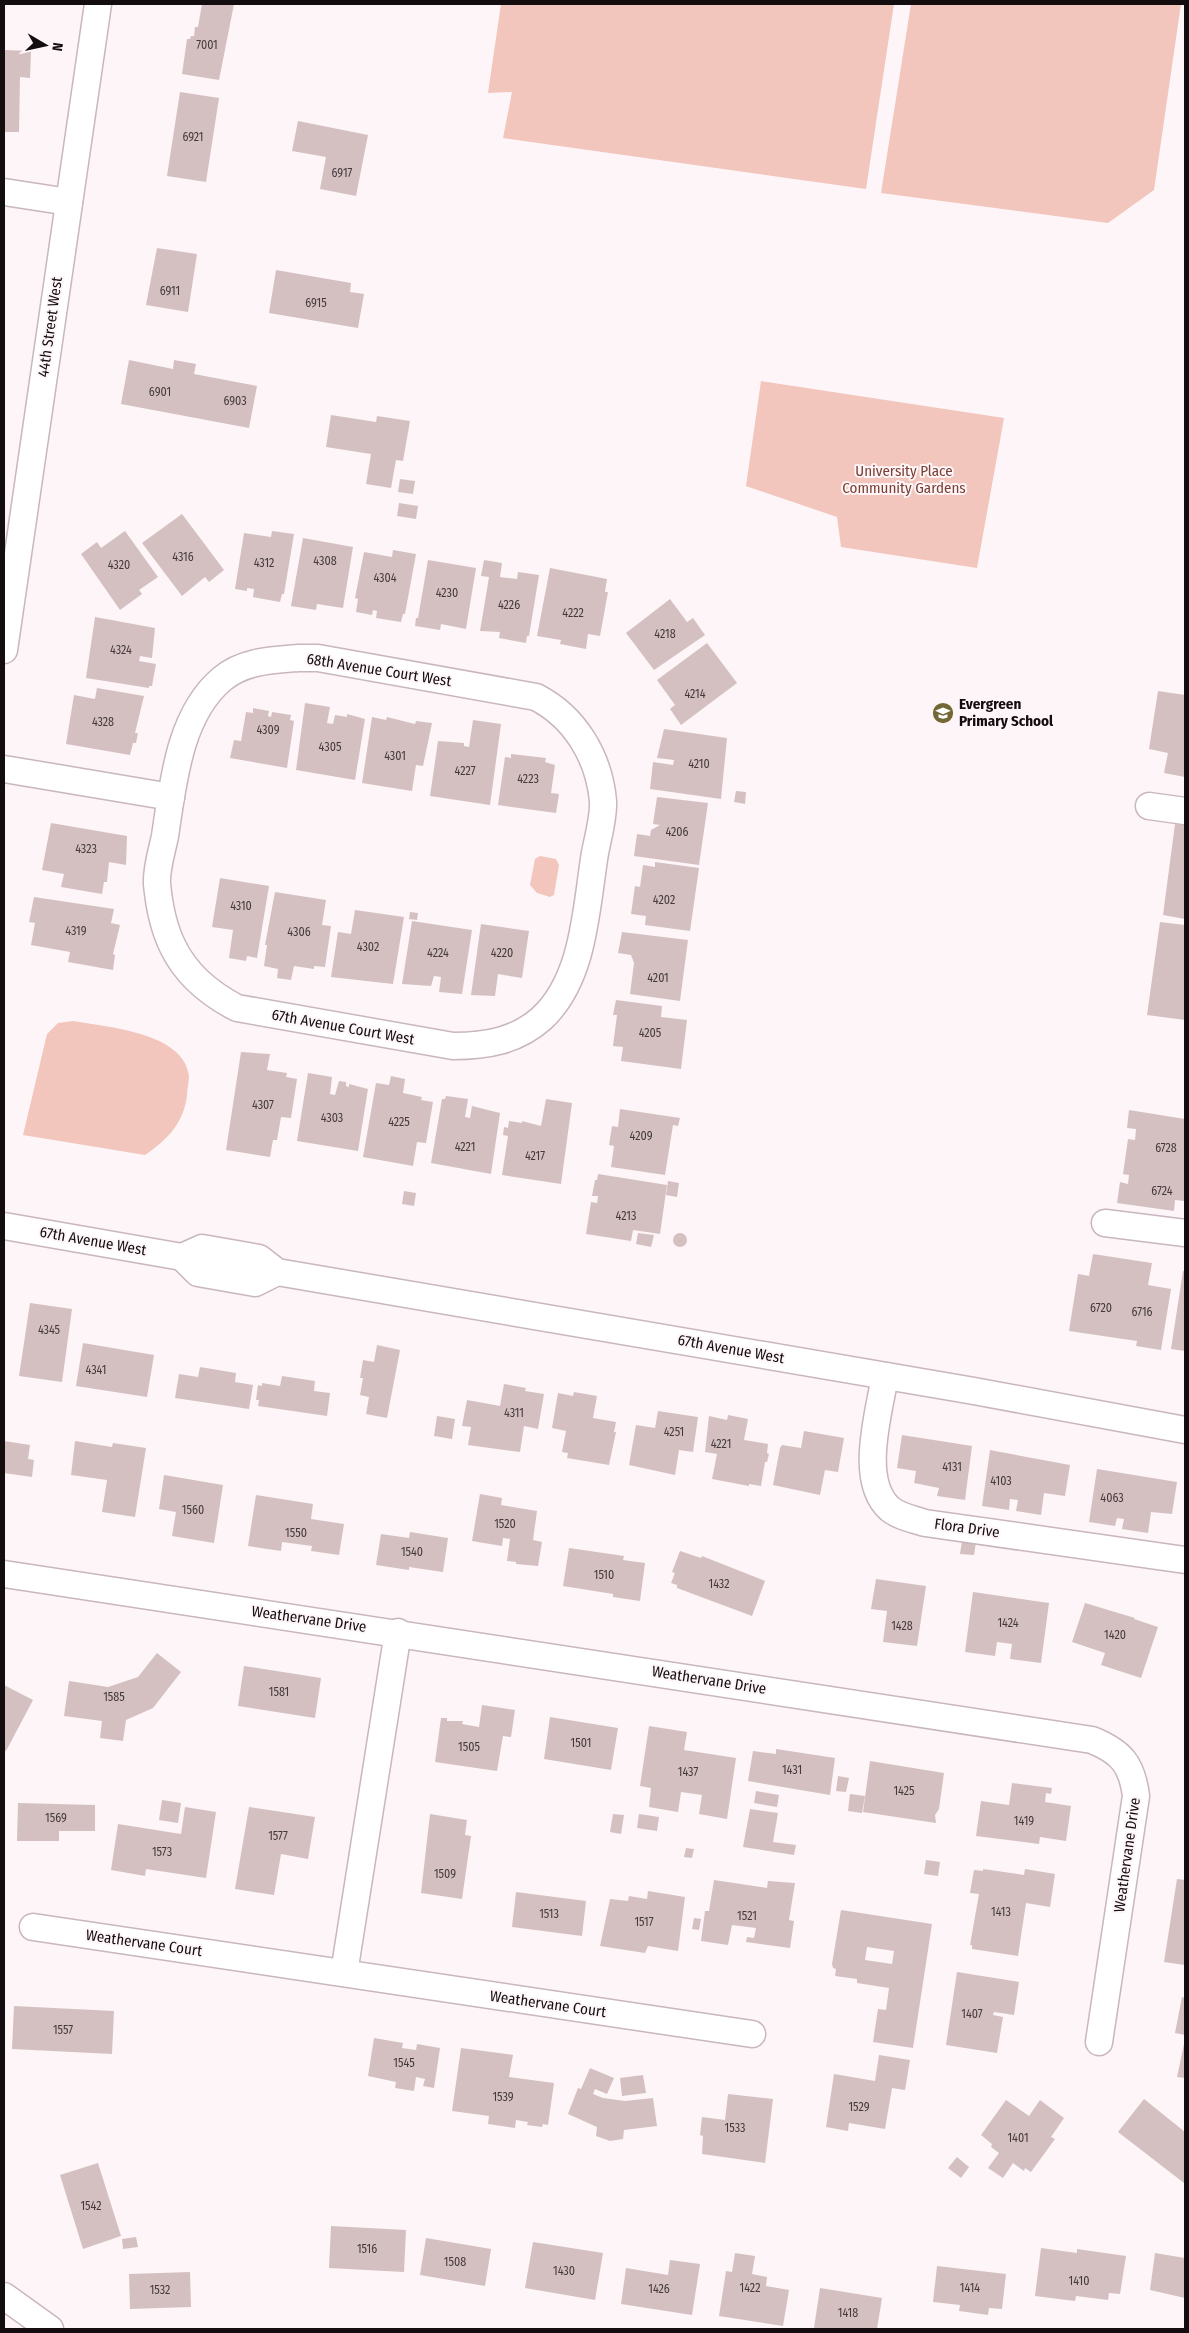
<svg xmlns="http://www.w3.org/2000/svg" width="1189" height="2333" font-family="'Fira Sans Condensed',sans-serif">
<rect width="100%" height="100%" fill="#fdf5f8"/>
<g fill="#f2c6bc">
<path d="M501,4H894L866,189L503,138L512,92L488,93Z"/>
<path d="M911,4H1181L1154,190L1108,223L881,193Z"/>
<path d="M761,381L1004,418L977,568L841,547L837,517L746,486Z"/>
<path d="M540,856L556,859L559,865L554,895L550,897L537,893L530,885L535,859Z"/>
<path d="M73,1021C106,1027 184,1032 189,1076C189,1082 187,1089 187,1095C184,1123 167,1140 145,1155L23,1135L47,1034L58,1023Z"/>
</g>
<g fill="#d5c0c1" fill-rule="evenodd">
<path d="M202,4H234L219,80L182,74L187,39H190L191,36H194L195,27H198Z"/>
<path d="M4,50L31,51L30,78L20,77L19,132H4Z"/>
<path d="M180,92L219,98L206,182L167,176Z"/>
<path d="M298,121L368,135L356,196L320,189L326,157L292,151Z"/>
<path d="M157,248L197,254L188,312L146,305Z"/>
<path d="M276,270L351,283L350,292L364,294L358,328L269,313Z"/>
<path d="M129,360L173,369L174,360L196,364L194,374L257,386L249,428L121,404Z"/>
<path d="M331,415L376,422L377,416L410,421L403,461L396,460L391,488L366,484L371,454L326,447Z"/>
<path d="M400,479L415,481L413,494L398,492Z"/>
<path d="M399,503L418,506L416,519L397,516Z"/>
<path d="M182,514L224,570L209,582L205,577L182,596L142,543Z"/>
<path d="M125,531L158,577L139,590L142,594L120,610L81,554L97,542L101,548Z"/>
<path d="M272,531L294,534L284,594H282L280,602L253,597L254,589L247,588V591L235,589L244,533L271,537Z"/>
<path d="M303,538L353,547L343,608L317,604L316,610L291,606Z"/>
<path d="M393,550L416,554L405,614H403L401,622L376,618L377,611L373,610L372,615L356,612L358,599L355,598L364,552L392,557Z"/>
<path d="M428,560L476,568L466,629L441,624L440,630L415,626L416,618H418Z"/>
<path d="M484,560L502,563L500,577L517,579L518,572L539,575L529,636H527L526,643L499,638L500,632L480,631L489,577L481,576Z"/>
<path d="M550,568L607,579L605,592H608L600,636L588,634L586,649L560,644L561,640L537,636Z"/>
<path d="M670,599L687,622L693,618L705,635L654,670L626,633Z"/>
<path d="M95,617L155,628L152,658L140,656L139,661L156,664L152,686H149V688L86,678Z"/>
<path d="M707,643L737,683L681,725L670,709L675,705L657,680Z"/>
<path d="M97,688L144,696L135,733H138L136,743H133L130,755L66,744L74,695L95,699Z"/>
<path d="M1158,691L1185,695V777L1164,773L1168,753L1149,749Z"/>
<path d="M305,703L330,707L327,723L333,724L335,715L347,717V714L365,719L355,780L296,770Z"/>
<path d="M253,708L269,711L268,716L271,717L272,712L291,715L290,720L294,721L287,768L230,758L234,740L241,741L246,712L253,713Z"/>
<path d="M372,717L386,720L387,717L415,724L416,721L432,723L423,766L416,765L412,791L362,783Z"/>
<path d="M473,720L501,724L490,805L430,796L438,741L464,743V746L469,747Z"/>
<path d="M664,729L727,738L721,799L650,789L653,762L673,765L674,760L657,758Z"/>
<path d="M511,754L546,758L545,762L555,765L551,793L559,794L556,813L498,805L505,757L511,758Z"/>
<path d="M736,791L746,792L745,804L734,802Z"/>
<path d="M657,797L708,803L699,865L634,856L637,834L650,836L651,830L660,825L653,824Z"/>
<path d="M51,823L127,836L126,865L109,862L107,882H104L102,894L61,887L64,874L42,870Z"/>
<path d="M1175,824L1185,825V919L1163,915Z"/>
<path d="M655,862L699,868L690,931L645,925L646,916L631,914L635,886L640,887L643,865L655,867Z"/>
<path d="M220,878L269,886L257,958L247,956L246,961L229,958L233,930L212,927Z"/>
<path d="M275,892L326,900L322,925L331,926L325,967L314,966V969L294,966L291,980L277,978L278,969L264,966L267,945H265Z"/>
<path d="M34,897L114,909L111,923L120,925L113,954L115,955L113,970L68,962L70,952L31,945L35,923L29,922Z"/>
<path d="M355,910L404,917L393,984L331,977L338,932L351,934Z"/>
<path d="M410,912L418,913L417,920L409,919Z"/>
<path d="M412,921L472,930L462,994L439,992L441,977L434,976L431,986L402,984Z"/>
<path d="M1160,922L1185,925V1020L1147,1015Z"/>
<path d="M481,924L529,931L522,978L498,974L495,996L471,995Z"/>
<path d="M622,932L688,940L680,1001L630,994L634,963L631,955L618,953Z"/>
<path d="M616,1000L662,1006L661,1017L687,1020L681,1069L621,1061L623,1047L613,1046L617,1015H613Z"/>
<path d="M241,1052L270,1054L267,1070L287,1073L286,1077L297,1079L291,1118L281,1117L277,1140H273L270,1157L226,1150Z"/>
<path d="M308,1073L332,1077L330,1094L335,1095L339,1081L346,1082V1086L349,1087V1084L368,1089L358,1151L297,1141Z"/>
<path d="M391,1076L405,1079L403,1093L422,1097L421,1100L433,1102L426,1143L417,1142L413,1166L363,1157L376,1083L389,1085Z"/>
<path d="M446,1096L468,1099L465,1117L470,1118L472,1106L500,1113L491,1174L431,1163L442,1099H445Z"/>
<path d="M546,1099L572,1103L561,1184L502,1175L508,1136L503,1135L504,1127L508,1128L509,1121L522,1123V1121L541,1126Z"/>
<path d="M620,1109L680,1118L678,1126L673,1125L665,1175L611,1167L614,1146L609,1145L612,1126L618,1127Z"/>
<path d="M1129,1110L1185,1119V1193L1184,1201L1175,1200L1174,1211L1117,1203L1120,1182L1128,1184L1129,1175L1123,1174L1128,1139L1135,1140L1136,1129L1127,1128Z"/>
<path d="M598,1174L667,1185L660,1234L633,1230L631,1241L586,1234L591,1202L597,1203L598,1196H592L595,1180H597Z"/>
<path d="M668,1181L679,1183L677,1197L666,1195Z"/>
<path d="M404,1191L416,1193L414,1206L402,1204Z"/>
<path d="M638,1233L654,1235L651,1247L636,1244Z"/>
<circle cx="680" cy="1240" r="7"/>
<path d="M1093,1254L1152,1263L1148,1285L1171,1289L1161,1350L1136,1346L1137,1341L1069,1331L1078,1274L1089,1276Z"/>
<path d="M1183,1271H1185V1351L1171,1349Z"/>
<path d="M30,1303L72,1309L62,1382L19,1376Z"/>
<path d="M83,1343L154,1355L147,1397L76,1386Z"/>
<path d="M377,1345L400,1350L387,1418L366,1414L369,1397L360,1395L363,1378H360L363,1360L374,1362Z"/>
<path d="M200,1367L236,1373L235,1382L253,1385L249,1409L175,1398L179,1374L198,1377Z"/>
<path d="M282,1376L315,1381L314,1391L330,1393L327,1416L258,1406L259,1400H256L258,1385L262,1386V1383L280,1386Z"/>
<path d="M504,1384L526,1388L525,1391L544,1394L538,1429L524,1426L520,1452L468,1445L471,1427L462,1426L467,1400L500,1406Z"/>
<path d="M574,1392L597,1396L593,1418L616,1422L614,1432H616L609,1465L567,1458L568,1453L562,1452L566,1431L552,1428L558,1393L573,1396Z"/>
<path d="M658,1411L698,1417L693,1452L679,1450L675,1475L629,1465L636,1425L655,1428Z"/>
<path d="M728,1415L748,1419L744,1440L768,1444L767,1453L769,1454L767,1462H765L761,1486L749,1484V1486L712,1479L717,1454L705,1452L709,1416L727,1420Z"/>
<path d="M437,1416L455,1419L452,1439L434,1436Z"/>
<path d="M804,1431L844,1438L838,1472L825,1470L820,1495L773,1485L780,1448L782,1445L801,1448Z"/>
<path d="M902,1435L972,1446L965,1500L937,1496L939,1488L914,1483L916,1471L897,1468Z"/>
<path d="M4,1441L30,1445L28,1459L34,1460L32,1477L4,1473Z"/>
<path d="M75,1441L112,1447L113,1443L146,1448L135,1517L102,1512L107,1480L71,1475Z"/>
<path d="M990,1450L1070,1465L1065,1496L1044,1493L1041,1515L1016,1511L1018,1500L1010,1499L1009,1510L982,1506Z"/>
<path d="M1097,1469L1177,1482L1172,1514L1151,1512L1148,1533L1122,1529L1124,1519L1117,1518L1115,1526L1089,1522Z"/>
<path d="M164,1475L223,1485L214,1543L172,1536L176,1512L159,1509Z"/>
<path d="M480,1494L502,1498L501,1505L537,1511L533,1540L542,1542L538,1566L516,1564V1562L507,1561L510,1539L503,1538L502,1546L472,1541Z"/>
<path d="M256,1495L313,1504L311,1519L344,1524L339,1555L311,1551L312,1546L282,1542L281,1551L248,1546Z"/>
<path d="M410,1532L448,1538L443,1572L409,1567V1570L376,1565L381,1534L409,1538Z"/>
<path d="M962,1541L976,1542L974,1555L960,1554Z"/>
<path d="M569,1548L624,1556L623,1560L645,1563L640,1601L613,1597V1594L563,1586Z"/>
<path d="M680,1551L701,1558L702,1556L765,1581L752,1616L677,1588V1585L671,1583L675,1573L672,1572Z"/>
<path d="M876,1579L926,1586L917,1646L883,1642L887,1611L871,1609Z"/>
<path d="M973,1592L1049,1603L1041,1663L1010,1659L1012,1644L997,1642L995,1656L965,1652Z"/>
<path d="M1085,1603L1135,1618L1134,1619L1158,1627L1141,1678L1101,1665L1105,1653L1072,1642Z"/>
<path d="M157,1653L181,1672L153,1708L126,1720L123,1741L100,1738L102,1721L64,1716L69,1681L108,1687L138,1677Z"/>
<path d="M244,1666L321,1678L315,1718L238,1706Z"/>
<path d="M4,1685L33,1700L6,1751L4,1750Z"/>
<path d="M482,1705L515,1710L511,1737L503,1736L497,1771L435,1762L441,1718H447V1721H463L462,1724L479,1727Z"/>
<path d="M550,1717L618,1728L611,1770L544,1759Z"/>
<path d="M649,1726L687,1732L684,1750L736,1758L727,1819L699,1814L702,1795L681,1792L678,1812L649,1807L651,1788L640,1786Z"/>
<path d="M776,1749L835,1758L830,1795L748,1781L753,1751L776,1754Z"/>
<path d="M870,1761L944,1773L939,1809L935,1815L936,1823L863,1812Z"/>
<path d="M838,1776L849,1778L846,1792L836,1791Z"/>
<path d="M1012,1783L1052,1788L1051,1794L1046,1793L1045,1802L1071,1806L1066,1841L1040,1837L1039,1844L976,1836L981,1801L1009,1805Z"/>
<path d="M756,1791L779,1795L777,1807L754,1803Z"/>
<path d="M850,1794L865,1796L862,1813L848,1811Z"/>
<path d="M162,1800L181,1803L178,1823L159,1820Z"/>
<path d="M18,1803L95,1805V1831H59V1841H17Z"/>
<path d="M185,1807L216,1812L206,1878L146,1869L145,1876L111,1870L118,1824L181,1834Z"/>
<path d="M249,1807L315,1817L308,1859L281,1854L274,1895L235,1889Z"/>
<path d="M750,1809L778,1813L773,1842L796,1845L794,1855L743,1847Z"/>
<path d="M430,1814L467,1820L465,1835L471,1836L462,1899L421,1893Z"/>
<path d="M613,1814L624,1815L621,1834L610,1832Z"/>
<path d="M639,1814L659,1817L657,1831L637,1828Z"/>
<path d="M686,1848L694,1849L692,1858L684,1857Z"/>
<path d="M926,1860L940,1862L938,1876L924,1874Z"/>
<path d="M983,1869L1024,1875L1025,1869L1055,1874L1050,1907L1026,1903L1018,1956L972,1949V1945H970L979,1894L970,1893L974,1870L983,1871Z"/>
<path d="M1177,1879L1185,1880V1965L1164,1962Z"/>
<path d="M714,1880L767,1888L768,1881L795,1883L789,1920L794,1921L790,1948L746,1942L747,1937L754,1938L756,1928L732,1925L728,1945L701,1941L705,1911H709Z"/>
<path d="M648,1891L685,1897L678,1951L648,1946L645,1953L600,1946L610,1899L628,1901L629,1896L647,1899Z"/>
<path d="M516,1892L586,1901L582,1936L512,1927Z"/>
<path d="M841,1910L932,1924L913,2048L873,2042L878,2009L886,2010L889,1988L857,1983V1979L835,1976L836,1969L833,1968L832,1964ZM867,1947L894,1951L892,1964L865,1960Z"/>
<path d="M694,1918L701,1919L699,1930L692,1929Z"/>
<path d="M957,1972L1019,1982L1014,2015L994,2012L993,2015L1003,2017L997,2053L946,2045Z"/>
<path d="M1182,1997L1185,1998V2035L1175,2033Z"/>
<path d="M14,2006L114,2011L112,2054L12,2049Z"/>
<path d="M374,2038L403,2043L402,2048L416,2050L417,2044L440,2048L434,2088L423,2086L425,2079L416,2077L414,2091L395,2088L396,2082L368,2076Z"/>
<path d="M1184,2044H1185V2078L1177,2077Z"/>
<path d="M461,2048L513,2055L509,2077L554,2083L548,2125L543,2124L542,2127L527,2125L528,2122L516,2120L515,2128L488,2124L489,2116L452,2111Z"/>
<path d="M879,2055L910,2060L905,2090L892,2088L885,2129L849,2123L848,2131L826,2127L834,2074L875,2081Z"/>
<path d="M590,2068L614,2078L607,2094L595,2089L593,2094L603,2098L625,2101L653,2098L657,2126L624,2130L623,2139L610,2141L596,2136L597,2127L568,2114L578,2088L581,2089Z"/>
<path d="M643,2075L646,2093L622,2096L620,2078Z"/>
<path d="M728,2094L773,2099L765,2163L702,2154L703,2136L700,2135L702,2117L725,2120Z"/>
<path d="M1144,2099L1185,2132L1184,2183L1118,2132Z"/>
<path d="M1006,2100L1029,2116L1040,2100L1064,2118L1051,2137L1055,2139L1031,2172L1025,2168L1024,2171L1013,2163L1003,2178L988,2168L999,2153L991,2147L992,2144L981,2135Z"/>
<path d="M957,2157L969,2167L961,2178L948,2168Z"/>
<path d="M98,2163L121,2236L83,2249L60,2175Z"/>
<path d="M331,2226L406,2230L404,2272L329,2268Z"/>
<path d="M136,2237L138,2247L123,2249L122,2239Z"/>
<path d="M426,2238L491,2249L485,2286L420,2275Z"/>
<path d="M533,2242L603,2253L595,2300L525,2288Z"/>
<path d="M1041,2248L1077,2253V2249L1126,2256L1120,2294L1109,2293L1108,2300L1076,2296L1075,2301L1035,2296Z"/>
<path d="M735,2253L755,2256L752,2274L767,2277L766,2286L789,2290L783,2326L719,2316L726,2271L732,2272Z"/>
<path d="M1155,2253L1185,2258V2298L1150,2290Z"/>
<path d="M670,2260L700,2264L692,2315L621,2304L626,2268L668,2275Z"/>
<path d="M937,2266L1006,2274L1002,2309L989,2308L988,2315L959,2311L960,2305L933,2302Z"/>
<path d="M190,2272L191,2307L130,2309L129,2274Z"/>
<path d="M820,2288L882,2298L877,2329L814,2328Z"/>
</g>
<g fill="none" stroke-linecap="round" stroke-linejoin="round">
<g stroke="#c9b6be" stroke-width="29">
<g id="minor">
<path d="M4,192L69,202"/>
<path d="M4,650L98,4"/>
<path d="M298,658H318L536,697C575,717 599,757 603,801C604,817 598,837 595,853C586,907 585,979 541,1019C516,1041 486,1046 453,1046L237,1008C210,994 187,976 173,947C164,929 159,905 157,884C156,869 162,851 165,836C173,784 179,715 222,679C243,661 272,660 298,658Z"/>
<path d="M4,769L171,797"/>
<path d="M1149,806L1185,811"/>
<path d="M1105,1223L1185,1233"/>
<path d="M4,1226L182,1257L202,1248L259,1258L277,1272L974,1391L1185,1430"/>
<path d="M182,1257L198,1273L255,1283L277,1272"/>
<path d="M885,1376C879,1413 858,1481 890,1509C900,1517 913,1519 925,1523L1185,1560"/>
<path d="M4,1574L1092,1740C1122,1752 1132,1765 1136,1796L1099,2042"/>
<path d="M33,1927L752,2034"/>
<path d="M344,1973L398,1632"/>
<path d="M4,2296L50,2329"/>
</g>
</g>
<use href="#minor" stroke="#fff" stroke-width="26"/>
</g>
<defs>
<g id="school-disc" transform="scale(1.125)"><circle r="9.5" fill="#736835" stroke="#fdf5f8"/><path d="M0-5L7-2L0 1L-7-2ZM-4 1L0 2.5L4 1V4Q0 6-4 4Z" fill="#fff"/></g>
</defs>
<g fill-rule="evenodd">
<use href="#school-disc" x="943" y="713"/>
</g>
<g text-anchor="middle" stroke-width="4" stroke-linejoin="round" paint-order="stroke">
<g font-size="12" fill="#443a3c">
<text x="207" y="49">7001</text>
<text x="193" y="141">6921</text>
<text x="342" y="177">6917</text>
<text x="170" y="295">6911</text>
<text x="316" y="307">6915</text>
<text x="160" y="396">6901</text>
<text x="235" y="405">6903</text>
<text x="183" y="561">4316</text>
<text x="325" y="565">4308</text>
<text x="264" y="567">4312</text>
<text x="119" y="569">4320</text>
<text x="385" y="582">4304</text>
<text x="447" y="597">4230</text>
<text x="509" y="609">4226</text>
<text x="573" y="617">4222</text>
<text x="665" y="638">4218</text>
<text x="121" y="654">4324</text>
<text x="695" y="698">4214</text>
<text x="103" y="726">4328</text>
<text x="268" y="734">4309</text>
<text x="330" y="751">4305</text>
<text x="395" y="760">4301</text>
<text x="699" y="768">4210</text>
<text x="465" y="775">4227</text>
<text x="528" y="783">4223</text>
<text x="677" y="836">4206</text>
<text x="86" y="853">4323</text>
<text x="664" y="904">4202</text>
<text x="241" y="910">4310</text>
<text x="76" y="935">4319</text>
<text x="299" y="936">4306</text>
<text x="368" y="951">4302</text>
<text x="438" y="957">4224</text>
<text x="502" y="957">4220</text>
<text x="658" y="982">4201</text>
<text x="650" y="1037">4205</text>
<text x="263" y="1109">4307</text>
<text x="332" y="1122">4303</text>
<text x="399" y="1126">4225</text>
<text x="641" y="1140">4209</text>
<text x="465" y="1151">4221</text>
<text x="1166" y="1152">6728</text>
<text x="535" y="1160">4217</text>
<text x="1162" y="1195">6724</text>
<text x="626" y="1220">4213</text>
<text x="1101" y="1312">6720</text>
<text x="1142" y="1316">6716</text>
<text x="49" y="1334">4345</text>
<text x="96" y="1374">4341</text>
<text x="514" y="1417">4311</text>
<text x="674" y="1436">4251</text>
<text x="721" y="1448">4221</text>
<text x="952" y="1471">4131</text>
<text x="1001" y="1485">4103</text>
<text x="1112" y="1502">4063</text>
<text x="193" y="1514">1560</text>
<text x="505" y="1528">1520</text>
<text x="296" y="1537">1550</text>
<text x="412" y="1556">1540</text>
<text x="604" y="1579">1510</text>
<text x="719" y="1588">1432</text>
<text x="1008" y="1627">1424</text>
<text x="902" y="1630">1428</text>
<text x="1115" y="1639">1420</text>
<text x="279" y="1696">1581</text>
<text x="114" y="1701">1585</text>
<text x="581" y="1747">1501</text>
<text x="469" y="1751">1505</text>
<text x="792" y="1774">1431</text>
<text x="688" y="1776">1437</text>
<text x="904" y="1795">1425</text>
<text x="56" y="1822">1569</text>
<text x="1024" y="1825">1419</text>
<text x="278" y="1840">1577</text>
<text x="162" y="1856">1573</text>
<text x="445" y="1878">1509</text>
<text x="1001" y="1916">1413</text>
<text x="549" y="1918">1513</text>
<text x="747" y="1920">1521</text>
<text x="644" y="1926">1517</text>
<text x="972" y="2018">1407</text>
<text x="63" y="2034">1557</text>
<text x="404" y="2067">1545</text>
<text x="503" y="2101">1539</text>
<text x="859" y="2111">1529</text>
<text x="735" y="2132">1533</text>
<text x="1018" y="2142">1401</text>
<text x="91" y="2210">1542</text>
<text x="367" y="2253">1516</text>
<text x="455" y="2266">1508</text>
<text x="564" y="2275">1430</text>
<text x="1079" y="2285">1410</text>
<text x="750" y="2292">1422</text>
<text x="970" y="2292">1414</text>
<text x="659" y="2293">1426</text>
<text x="160" y="2294">1532</text>
<text x="848" y="2317">1418</text>
</g>
<g font-size="15" fill="#140d10" stroke="#fdf5f8">
<text transform="translate(50 327) rotate(-82)" y="5">44th Street West</text>
<text transform="translate(379 670) rotate(9)" y="5">68th Avenue Court West</text>
<text transform="translate(343 1027) rotate(10)" y="5">67th Avenue Court West</text>
<text transform="translate(93 1241) rotate(10)" y="5">67th Avenue West</text>
<text transform="translate(731 1349) rotate(10)" y="5">67th Avenue West</text>
<text transform="translate(967 1528) rotate(8)" y="5">Flora Drive</text>
<text transform="translate(309 1619) rotate(8)" y="5">Weathervane Drive</text>
<text transform="translate(709 1680) rotate(9)" y="5">Weathervane Drive</text>
<text transform="translate(1127 1855) rotate(-82)" y="5">Weathervane Drive</text>
<text transform="translate(144 1943) rotate(8)" y="5">Weathervane Court</text>
<text transform="translate(548 2004) rotate(8)" y="5">Weathervane Court</text>
</g>
<g font-size="15" fill="#7a4033" stroke="#fdf5f8">
<text x="904" y="476">University Place<tspan x="904" dy="17">Community Gardens</tspan></text>
</g>
<g font-size="15" font-weight="bold" fill="#140d10" stroke="#fdf5f8" text-anchor="start">
<text x="959" y="709">Evergreen<tspan x="959" dy="17">Primary School</tspan></text>
</g>
</g>
<rect width="1189" height="2333" fill="none" stroke="#140d10" stroke-width="10"/>
<g transform="translate(45 45) rotate(99)" stroke="#fdf5f8" stroke-width="4" paint-order="stroke">
<path d="M0-4L9 19L0 12L-9 19Z" fill="#140d10"/>
<text y="-8" font-size="14" font-weight="bold" text-anchor="middle" fill="#140d10">N</text>
</g>
</svg>
